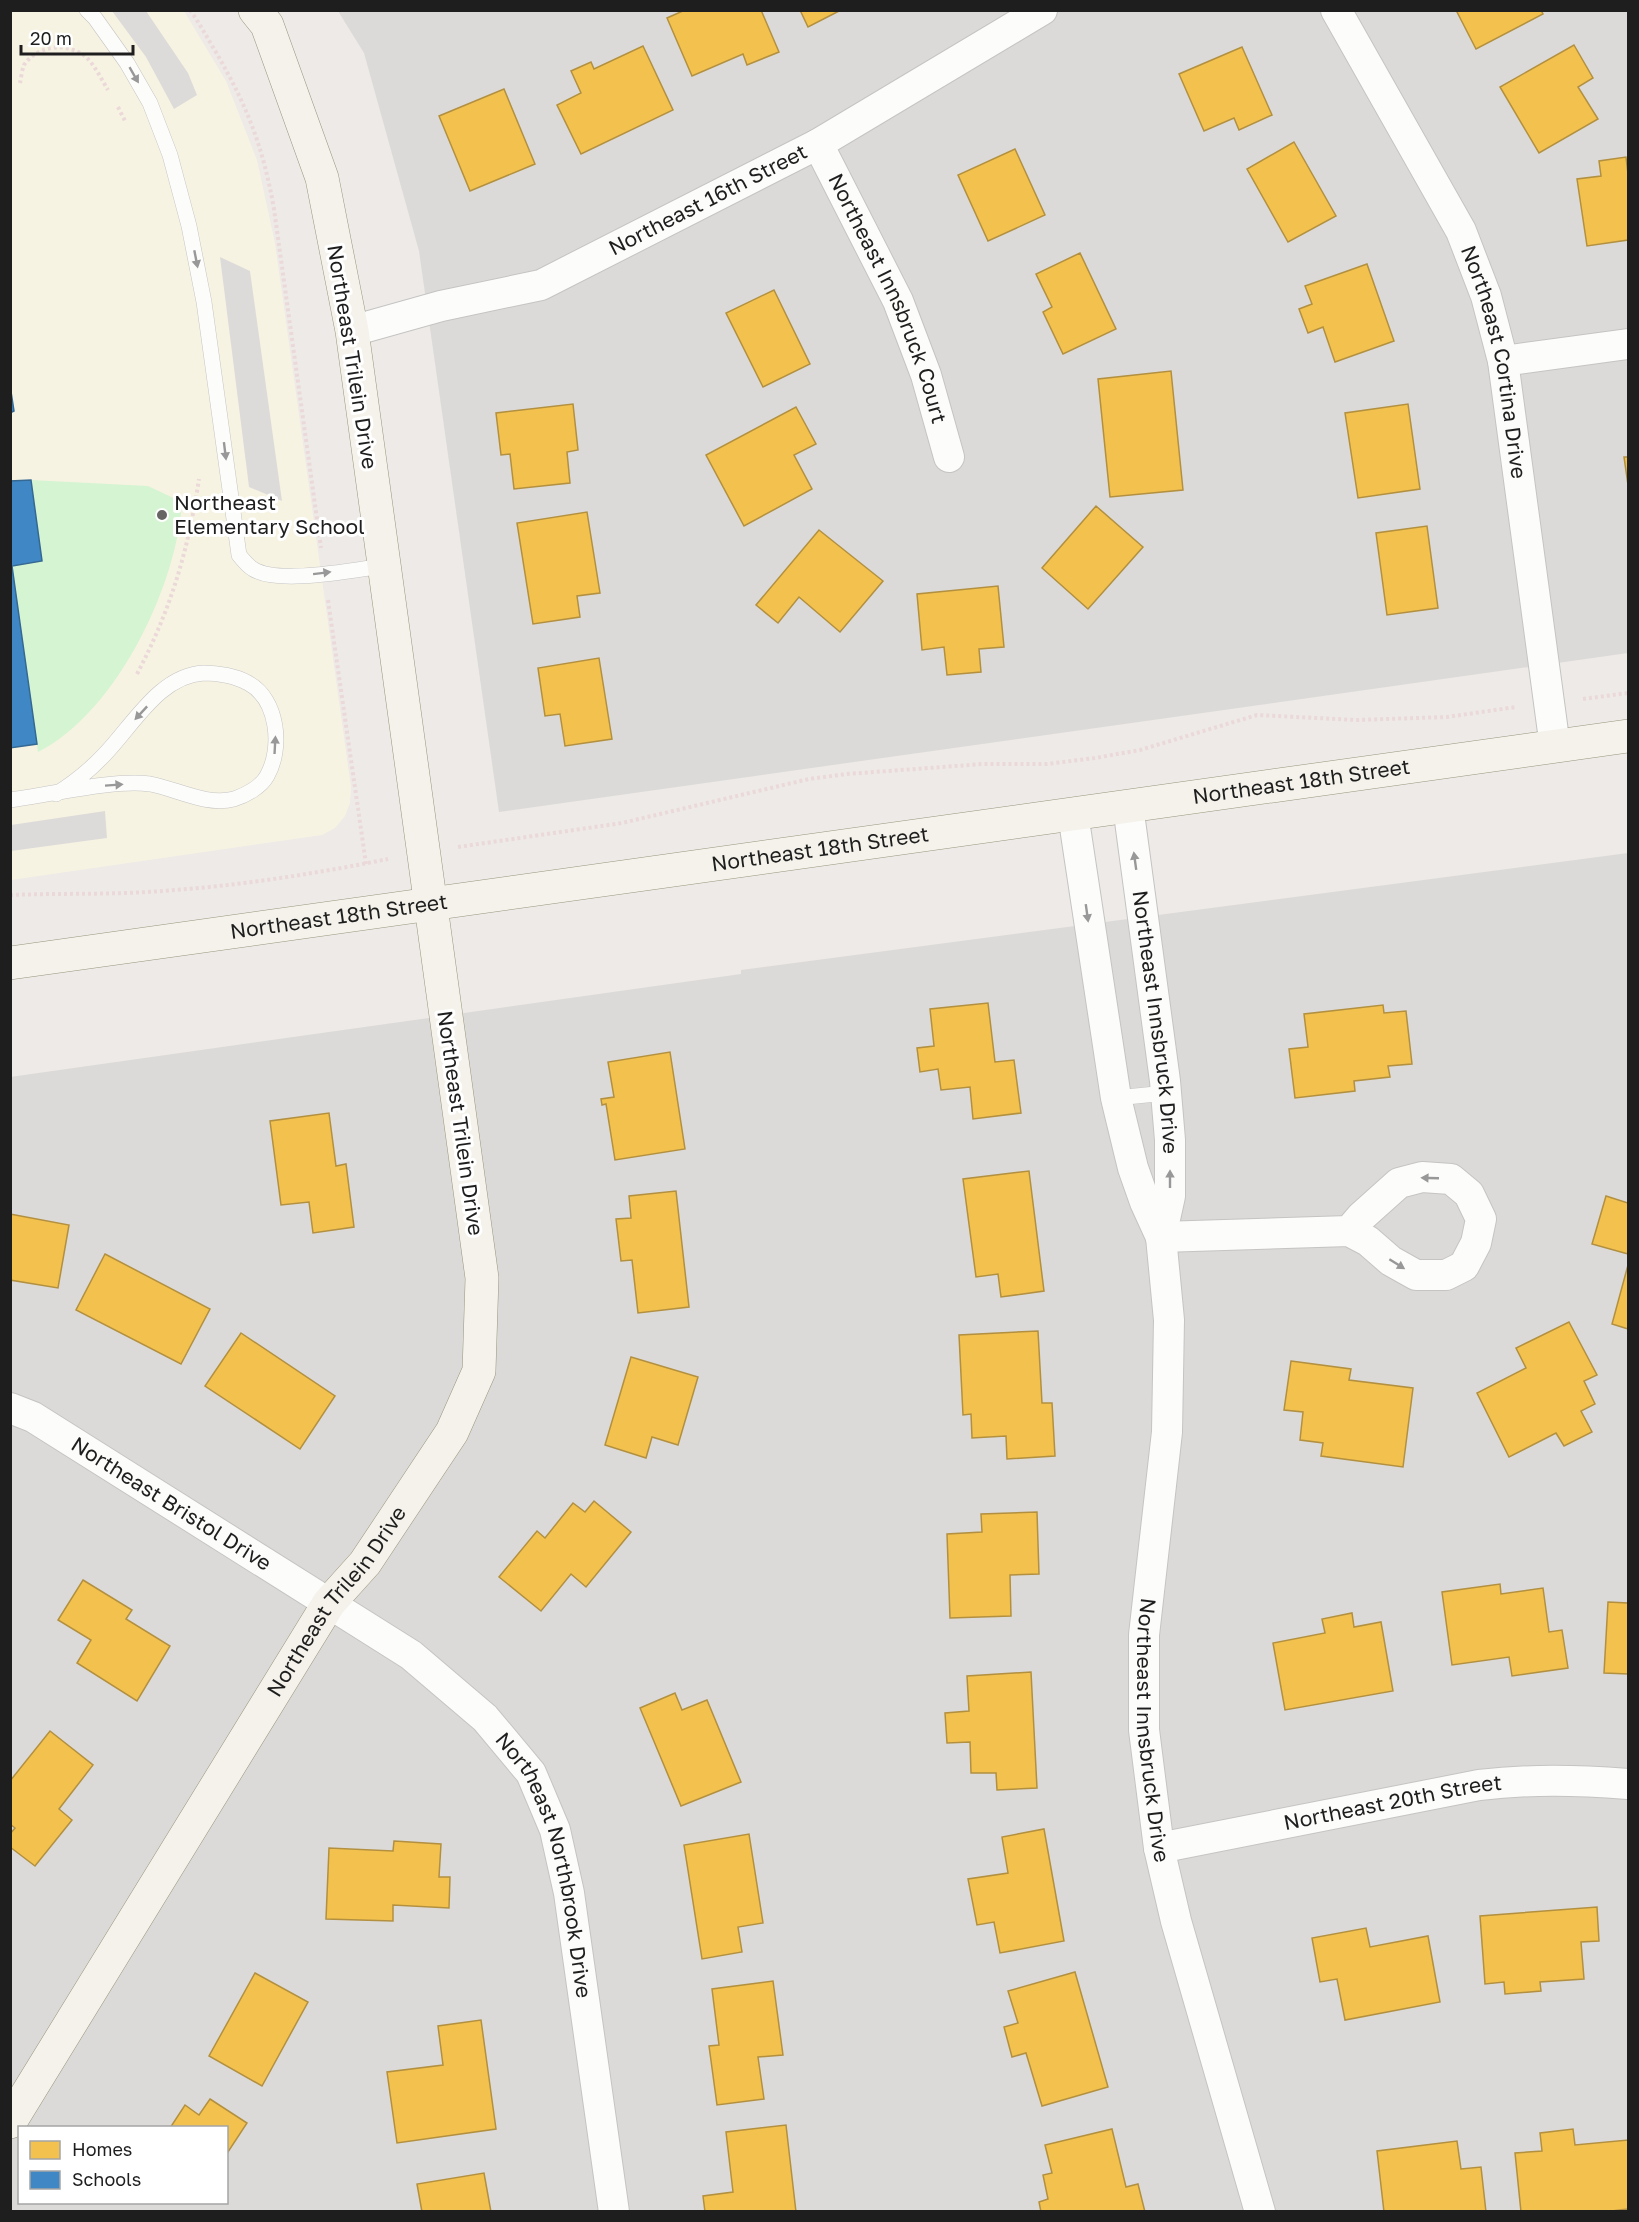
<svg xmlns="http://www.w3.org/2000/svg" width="1639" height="2222" font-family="'Golos Text',sans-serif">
<rect width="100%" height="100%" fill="#edeae7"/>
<g fill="#dcdad8" fill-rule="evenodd">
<path d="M338,11H1628V653L499,812L419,251L364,53Z"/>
<path d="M1628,853V2211H11L10,1077L741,974V970ZM20,2128H226V2202H20Z"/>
</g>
<path fill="#f7f3e2" d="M10,11H184L226,81L257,160L275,243L351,787L350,803L345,816L335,828L322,835L11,880Z"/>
<path fill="#d5f4d1" d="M31,480L148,486L182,502C177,586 116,713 38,752L12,566L42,561Z"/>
<g fill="#dddbda">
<path d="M112,11H146L188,73L197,95L174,109L146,57Z"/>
<path d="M220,257L250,271L282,501L249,487Z"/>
<path d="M105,811L107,838L11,851V825Z"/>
</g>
<g fill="#f2c14e" stroke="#b29040" stroke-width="1.5">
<path d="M685,10H761L779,52L747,65L743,54L692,76L667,18Z"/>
<path d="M800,10H841L808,27Z"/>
<path d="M1456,10H1541L1543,14L1476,49Z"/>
<path d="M1574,45L1593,78L1578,87L1598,119L1539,153L1500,87Z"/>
<path d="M643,46L673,110L581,154L557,105L581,93L571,71L591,62L594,69Z"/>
<path d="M1242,47L1272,115L1239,130L1234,118L1204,131L1179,74Z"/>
<path d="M504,89L535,164L470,191L439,116Z"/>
<path d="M1294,142L1336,216L1288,242L1247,169Z"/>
<path d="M1015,149L1045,215L988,241L958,175Z"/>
<path d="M1626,157L1628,174V240L1587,246L1577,179L1601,176L1599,161Z"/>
<path d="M1080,253L1116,329L1063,354L1043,312L1052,307L1036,274Z"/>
<path d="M1367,264L1394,341L1335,362L1323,327L1308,333L1299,309L1312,304L1305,286Z"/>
<path d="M774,290L810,364L763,387L726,313Z"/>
<path d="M1171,371L1183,490L1110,497L1098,379Z"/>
<path d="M573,404L578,450L567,452L570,483L514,489L510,454L501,455L496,413Z"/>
<path d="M1408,404L1420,489L1358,498L1345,413Z"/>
<path d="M796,407L816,444L794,455L812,489L744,526L706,455Z"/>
<path d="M1624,457H1628V485Z"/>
<path d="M1096,506L1143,547L1088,609L1042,568Z"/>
<path d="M587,512L600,593L577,596L580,617L533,624L517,523Z"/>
<path d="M1427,526L1438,608L1387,615L1376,533Z"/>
<path d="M819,530L883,581L840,632L799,597L778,623L756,605Z"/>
<path d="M998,586L1004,647L979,649L981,672L947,675L944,647L922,650L917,594Z"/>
<path d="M599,658L612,739L565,746L560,714L545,716L538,668Z"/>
<path d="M988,1003L995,1062L1014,1060L1021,1113L973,1119L970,1087L941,1090L938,1069L920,1072L917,1048L934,1046L930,1009Z"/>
<path d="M1383,1005L1384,1013L1406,1011L1412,1064L1388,1066L1390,1077L1354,1081L1355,1091L1295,1098L1289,1049L1308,1047L1304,1014Z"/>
<path d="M670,1052L685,1149L615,1160L606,1104L602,1105L601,1099L614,1097L608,1062Z"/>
<path d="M329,1113L336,1166L346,1164L354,1227L313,1233L309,1202L281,1205L270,1121Z"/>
<path d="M1029,1171L1044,1291L1001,1297L998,1274L976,1277L963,1179Z"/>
<path d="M676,1191L689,1307L638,1313L632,1260L621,1261L616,1219L631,1218L629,1196Z"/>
<path d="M1606,1196L1628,1203V1254L1592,1244Z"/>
<path d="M10,1214L69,1225L58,1288L10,1280Z"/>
<path d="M105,1254L210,1309L181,1364L76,1310Z"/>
<path d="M1628,1265V1329L1612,1324Z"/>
<path d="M1569,1322L1597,1375L1584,1381L1595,1404L1581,1411L1592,1432L1564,1446L1556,1433L1509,1457L1477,1393L1526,1368L1516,1348Z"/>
<path d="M1038,1331L1042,1403H1052L1055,1456L1007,1459L1006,1436L972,1438L971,1414L963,1415L959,1335Z"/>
<path d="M241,1333L335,1396L300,1449L205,1386Z"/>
<path d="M631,1357L698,1377L678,1445L652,1437L646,1458L605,1445Z"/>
<path d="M1291,1361L1351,1369L1349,1380L1413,1388L1403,1467L1321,1456L1323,1443L1300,1440L1303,1412L1284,1410Z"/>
<path d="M594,1501L631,1532L586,1587L571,1574L541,1611L499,1577L537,1531L545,1538L573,1503L585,1512Z"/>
<path d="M1037,1512L1039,1574L1010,1575L1011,1616L950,1618L947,1534L982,1532L981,1514Z"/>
<path d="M83,1580L132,1610L126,1619L170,1646L137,1701L77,1663L91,1640L58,1620Z"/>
<path d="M1500,1584L1501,1594L1543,1588L1549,1632L1562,1630L1568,1668L1512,1676L1509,1657L1452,1665L1442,1592Z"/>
<path d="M1608,1602L1628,1603V1674L1604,1673Z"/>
<path d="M1352,1613L1354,1627L1381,1622L1393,1691L1285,1710L1273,1643L1325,1633L1322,1619Z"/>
<path d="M1031,1672L1037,1788L997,1790L996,1773H971L970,1742L947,1743L945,1713L969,1711L967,1676Z"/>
<path d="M675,1693L682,1710L707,1700L741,1782L681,1806L640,1708Z"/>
<path d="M50,1731L93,1765L59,1809L72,1820L35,1866L10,1847V1834L15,1828L10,1824V1781Z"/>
<path d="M1044,1829L1064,1941L1000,1953L994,1922L977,1925L968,1879L1008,1873L1002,1837Z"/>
<path d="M749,1834L763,1923L738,1927L742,1952L702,1959L684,1845Z"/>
<path d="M394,1841L441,1844L439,1877H450L449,1908L393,1905V1921L326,1919L329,1848L393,1851Z"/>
<path d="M1597,1907L1599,1941L1581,1942L1584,1979L1540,1982L1541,1991L1505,1994L1504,1982L1485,1984L1480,1916Z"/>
<path d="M1366,1928L1370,1947L1428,1936L1440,2002L1345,2020L1337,1979L1320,1982L1312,1938Z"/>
<path d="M1075,1972L1108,2087L1042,2106L1026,2053L1012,2057L1004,2027L1018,2023L1008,1991Z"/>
<path d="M255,1973L308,2002L262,2086L209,2056Z"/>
<path d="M773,1981L783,2055L758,2057L764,2099L717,2105L709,2046L719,2045L712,1989Z"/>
<path d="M481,2020L496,2129L397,2143L387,2072L443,2065L438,2026Z"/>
<path d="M210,2099L247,2123L226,2155V2128H170L185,2105L199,2115Z"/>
<path d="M786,2125L796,2212H705L703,2196L733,2192L726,2132Z"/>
<path d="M1112,2129L1126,2187L1138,2184L1145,2212H1041L1039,2202L1048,2199L1043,2175L1052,2173L1045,2145Z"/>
<path d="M1573,2129L1575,2145L1628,2140V2209L1603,2212H1521L1515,2153L1542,2151L1540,2133Z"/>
<path d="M1457,2141L1461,2169L1481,2167L1486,2212H1384L1377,2151Z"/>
<path d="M484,2173L491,2212H422L417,2184Z"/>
</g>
<g fill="#3f88c5" stroke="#356893" stroke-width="1.5">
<path d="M10,385L14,411L10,413Z"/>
<path d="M31,480L42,561L12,566L37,744L10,748V481Z"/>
</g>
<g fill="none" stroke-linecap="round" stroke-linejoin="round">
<g stroke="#c5c4c3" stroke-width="16">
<g id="lane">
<path d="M87,10L95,18L127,63L150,103L170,155L189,226L204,302L239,555C243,560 248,566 253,569C278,585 352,570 383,566"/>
<path d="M10,800C49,795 113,779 150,784C177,789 206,806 234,799C246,795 261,787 267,776C283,748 278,699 248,683C236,676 218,673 204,673C160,675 133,725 105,754C91,769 74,783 56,794"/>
<path d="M1116,1098L1166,1093"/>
</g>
</g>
<g stroke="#c5c4c3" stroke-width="32">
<g id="street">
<path id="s1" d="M1336,10L1461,231L1486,296L1503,361L1555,747"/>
<path id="s2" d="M818,144L898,301L926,375L949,457"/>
<path id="s3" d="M352,331L441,306L541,285L818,144L1042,10"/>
<path d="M1503,361L1628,344"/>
<path id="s4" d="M1128,806L1165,1081L1170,1140V1196L1161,1237L1169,1320L1167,1432L1144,1635V1730L1159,1848L1176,1921L1260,2212"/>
<path d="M1073,814L1116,1098L1133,1168L1145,1202L1161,1237"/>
<path d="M1161,1237L1349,1231L1368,1241L1391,1261L1416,1275H1446L1464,1266L1476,1243L1481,1219L1469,1194L1451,1179L1422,1177L1399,1183L1361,1217L1349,1231"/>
<path id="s5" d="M10,1408L33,1417L411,1655L485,1718L531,1773L555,1830L569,1893L614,2212"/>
<path id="s6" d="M1159,1848L1479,1785C1531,1779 1576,1780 1628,1784"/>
</g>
</g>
<g stroke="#98967e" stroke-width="34">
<g id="secondary">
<path id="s7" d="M10,963L1628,736"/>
<path id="s8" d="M10,2122L329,1603L365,1563L452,1432L479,1371L482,1278L352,331L322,178L267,25L255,10"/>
</g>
</g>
<g stroke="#ebd9d9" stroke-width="4" stroke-dasharray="3 3" stroke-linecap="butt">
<path d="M190,10C200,24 208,39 217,54C248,108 263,147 274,209L321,548"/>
<path d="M20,83C21,78 22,70 24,65C38,44 70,42 87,58C95,66 102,80 108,90"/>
<path d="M118,107L125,121"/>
<path d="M328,600L366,864"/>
<path d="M137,674C171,609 188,551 199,479"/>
<path d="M1583,699L1628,693"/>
<path d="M458,847L622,823L809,779L847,774L983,764H1047L1095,758L1140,750L1257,715L1356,720L1447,717L1516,707"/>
<path d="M10,895C61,893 112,895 162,891C237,886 314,874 388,859"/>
</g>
<use href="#lane" stroke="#fcfcfb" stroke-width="15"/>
<use href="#street" stroke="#fcfcfb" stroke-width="30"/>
<use href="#secondary" stroke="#f4f2ea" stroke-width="33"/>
</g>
<defs><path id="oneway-solid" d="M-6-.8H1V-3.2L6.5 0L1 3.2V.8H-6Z" transform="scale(1.5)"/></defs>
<g fill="#989898">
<use href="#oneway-solid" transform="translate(134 75) rotate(60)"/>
<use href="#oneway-solid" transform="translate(196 259) rotate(79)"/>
<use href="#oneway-solid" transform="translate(225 451) rotate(83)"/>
<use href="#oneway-solid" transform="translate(322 573) rotate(-7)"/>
<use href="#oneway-solid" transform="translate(141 713) rotate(133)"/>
<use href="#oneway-solid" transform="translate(275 745) rotate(-87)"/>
<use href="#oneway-solid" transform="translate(114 785) rotate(-4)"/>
<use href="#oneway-solid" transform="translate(1135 861) rotate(-98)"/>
<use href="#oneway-solid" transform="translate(1087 913) rotate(82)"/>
<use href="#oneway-solid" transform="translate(1430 1178) rotate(-178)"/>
<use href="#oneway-solid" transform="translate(1170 1179) rotate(-90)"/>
<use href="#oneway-solid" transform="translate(1397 1264) rotate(32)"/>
</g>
<circle fill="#666564" stroke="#fff" stroke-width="2" cx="162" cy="515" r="6"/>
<g text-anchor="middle" stroke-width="6" stroke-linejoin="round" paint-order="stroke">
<g font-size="21" fill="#1e1e1e" stroke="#fff">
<text dy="7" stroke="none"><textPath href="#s3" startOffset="382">Northeast 16th Street</textPath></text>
<text dy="7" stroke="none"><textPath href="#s2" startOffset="170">Northeast Innsbruck Court</textPath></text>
<text transform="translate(352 357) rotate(81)" y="7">Northeast Trilein Drive</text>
<text dy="7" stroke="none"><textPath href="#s1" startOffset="390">Northeast Cortina Drive</textPath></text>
<text dy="7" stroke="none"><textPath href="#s7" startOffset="1304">Northeast 18th Street</textPath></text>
<text dy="7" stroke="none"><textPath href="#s7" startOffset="818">Northeast 18th Street</textPath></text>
<text dy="7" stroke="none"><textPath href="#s7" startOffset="332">Northeast 18th Street</textPath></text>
<text dy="7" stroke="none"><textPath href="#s4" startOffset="218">Northeast Innsbruck Drive</textPath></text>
<text transform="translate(460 1123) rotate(82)" y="7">Northeast Trilein Drive</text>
<text dy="7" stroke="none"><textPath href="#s5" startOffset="188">Northeast Bristol Drive</textPath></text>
<text dy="7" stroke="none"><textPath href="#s8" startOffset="615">Northeast Trilein Drive</textPath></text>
<text dy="7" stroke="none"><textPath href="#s4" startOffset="930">Northeast Innsbruck Drive</textPath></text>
<text dy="7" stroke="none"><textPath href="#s6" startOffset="238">Northeast 20th Street</textPath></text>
<text dy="7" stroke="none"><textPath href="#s5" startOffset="732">Northeast Northbrook Drive</textPath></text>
</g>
<g font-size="21" fill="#1e1e1e" stroke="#fff" text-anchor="start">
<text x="174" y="510">Northeast<tspan x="174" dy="24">Elementary School</tspan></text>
</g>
</g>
<rect width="1639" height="2222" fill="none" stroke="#1e1e1e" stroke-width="24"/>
<rect x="18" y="2126" width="210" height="78" fill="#ffffff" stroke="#a5a5a5" stroke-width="1.5"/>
<rect x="30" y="2141" width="30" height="18" fill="#f2c14e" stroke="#a5a5a5" stroke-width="1.5"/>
<text x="72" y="2156" font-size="18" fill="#1e1e1e">Homes</text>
<rect x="30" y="2171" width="30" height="18" fill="#3f88c5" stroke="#a5a5a5" stroke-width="1.5"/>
<text x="72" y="2186" font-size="18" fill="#1e1e1e">Schools</text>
<path d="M21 45v9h112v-9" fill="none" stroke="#1e1e1e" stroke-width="3"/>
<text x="30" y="45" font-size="18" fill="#1e1e1e" stroke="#ffffff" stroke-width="4.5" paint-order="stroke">20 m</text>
</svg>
